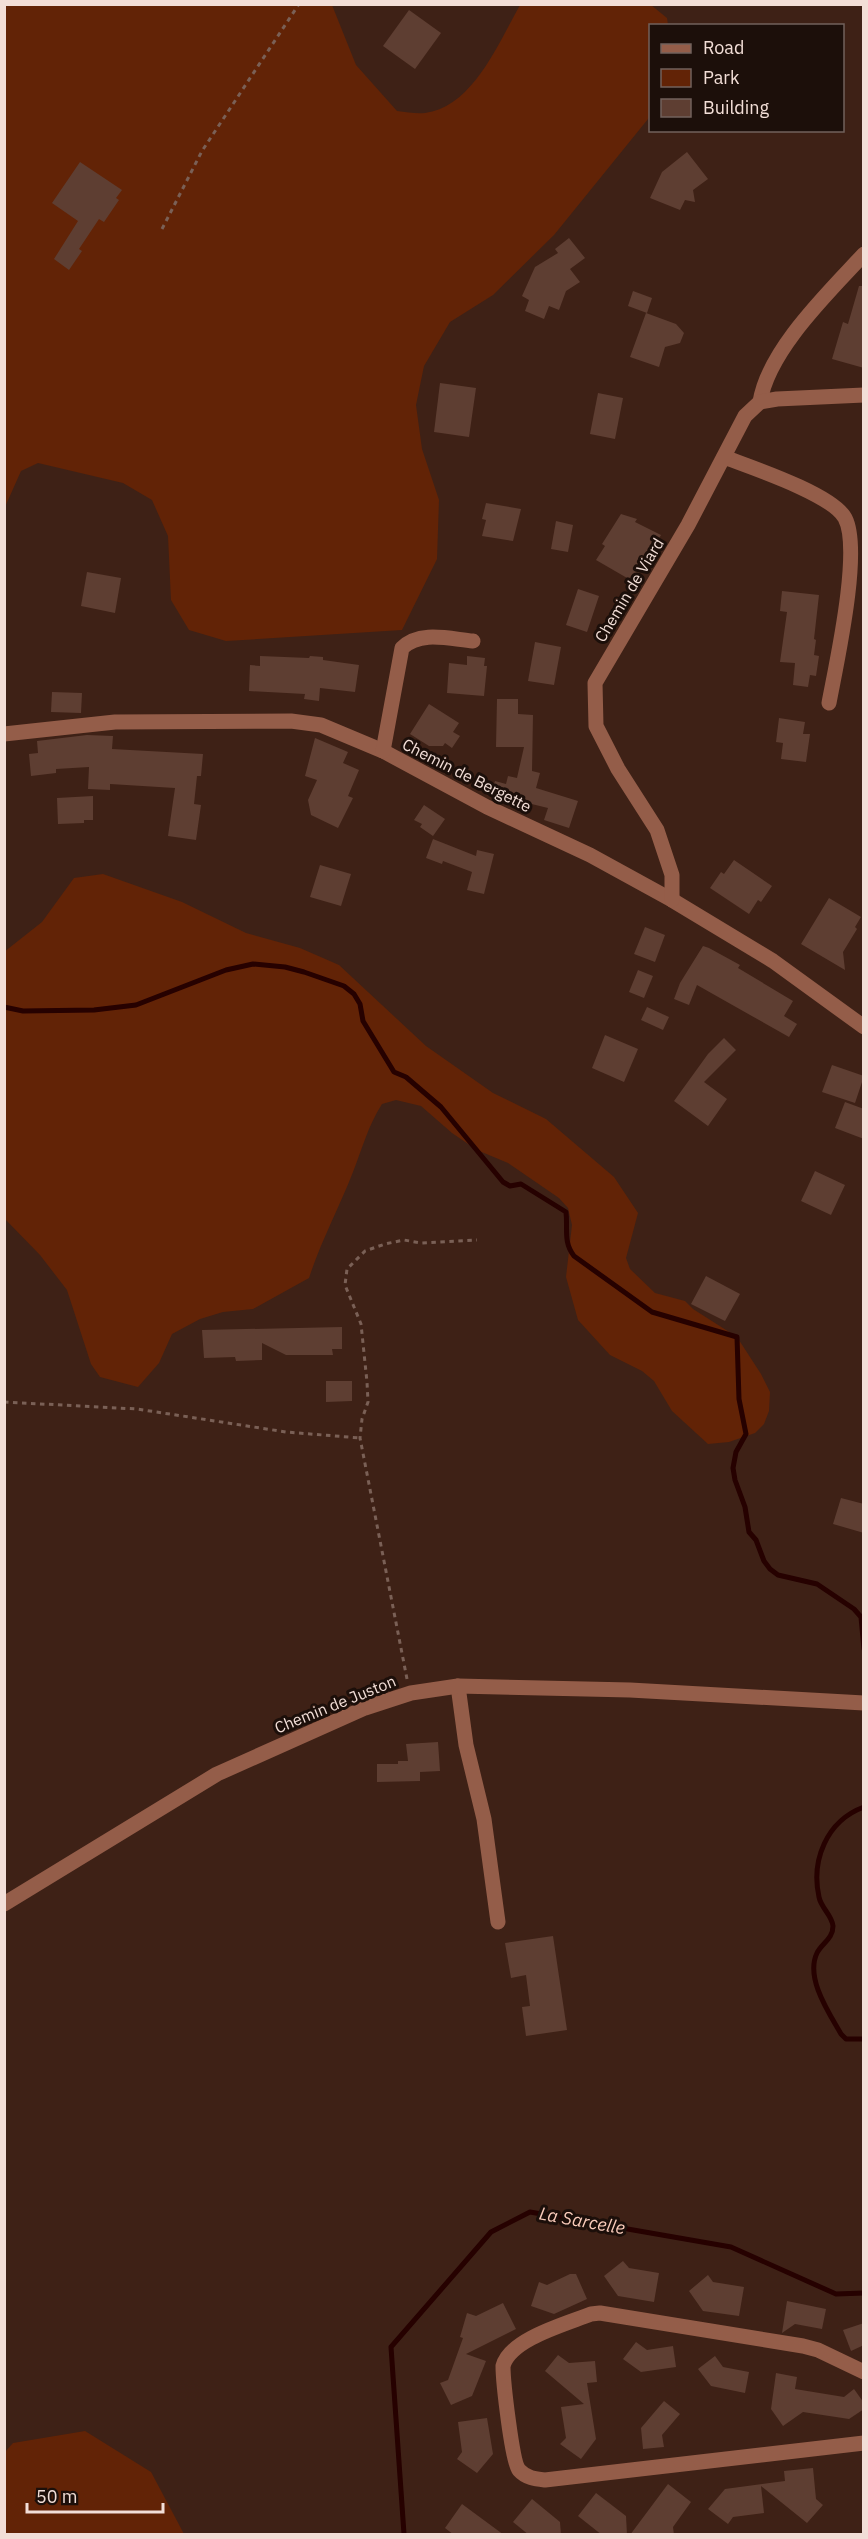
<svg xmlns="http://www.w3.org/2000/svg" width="868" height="2539" font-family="'IBM Plex Sans',sans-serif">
<rect width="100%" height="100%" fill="#3e2116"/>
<g fill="#622306">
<path d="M5,5H332L356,65L397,111C406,112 417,114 425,113C473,107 499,42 520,5H651L667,18L668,25L650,26V115L648,119L554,235L493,295L450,322L424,366L416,405L422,449L439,500L437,559L402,630L226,641L189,630L171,600L168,536L152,500L123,483L38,463L21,471L5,507Z"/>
<path d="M103,874L182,902L246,933L300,948L339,965L426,1046L493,1093L546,1119L614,1177L638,1213L626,1258L630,1269L655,1293L685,1301L693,1309L737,1337L761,1374L770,1392L769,1411L764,1424L755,1433L729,1442L708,1444L672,1411L654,1381L642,1371L610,1355L578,1320L566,1277L572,1225L568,1208L559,1198L508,1163L477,1150L452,1133L421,1106L396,1100L382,1104C368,1126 362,1149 353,1172C339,1208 321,1241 309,1278L253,1309L223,1312L200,1319L172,1334L159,1363L138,1387L100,1377L91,1364L67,1290L40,1255L5,1219L4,952L42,922L74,878Z"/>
<path d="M85,2431L151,2472L184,2534H5V2452L13,2443Z"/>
</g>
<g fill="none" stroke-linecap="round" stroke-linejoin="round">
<g stroke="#260100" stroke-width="5">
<path d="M4,1007L23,1011L94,1010L136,1005L226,970L253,964L285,967L304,972L344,986L354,994L360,1004L363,1021L394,1072L406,1077L441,1107L503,1182L510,1186L521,1184L566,1212C568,1229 563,1242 574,1256L652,1312L737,1337L739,1399L746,1434L736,1452L733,1468L735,1480L745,1507L749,1532L756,1540L764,1561L770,1569L778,1575L817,1584L854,1609L861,1617L864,1649"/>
<path d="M864,1807C826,1821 811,1861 819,1897C821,1908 832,1915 833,1926C833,1939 822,1943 817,1953C805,1978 829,2013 841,2034L846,2039H864"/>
<path d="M404,2534L391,2347L491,2232L530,2212L731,2247L836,2294L864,2293"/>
</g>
</g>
<g fill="#5e3e32">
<path d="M409,10L441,33L415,69L383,46Z"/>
<path d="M687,152L708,179L693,190L695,202L685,200L680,210L650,198L662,172Z"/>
<path d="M80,162L122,190L116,198L119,200L104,222L99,219L79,249L82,251L69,270L54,259L78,221L52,203Z"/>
<path d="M569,238L585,258L570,269L580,282L566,291L559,310L549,306L544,319L525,311L529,300L522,296L535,267L558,253L555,249Z"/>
<path d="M859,286H864V368L832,359L843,322L848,324Z"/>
<path d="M633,291L652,298L647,313L628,306Z"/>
<path d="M646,313L676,324L684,333L680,343L665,347L659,367L630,357Z"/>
<path d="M440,383L476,388L469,437L434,432Z"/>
<path d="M598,393L623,398L615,439L590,434Z"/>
<path d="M486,503L521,509L513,541L482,536L486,520L482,519Z"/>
<path d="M621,514L637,519L635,522L661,535L634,582L596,560L605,546L602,544Z"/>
<path d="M556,521L573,525L568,552L551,549Z"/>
<path d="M87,572L121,578L115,613L81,606Z"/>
<path d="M578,589L599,596L587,632L566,625Z"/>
<path d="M782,591L819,595L814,639L816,640L814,655L819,656L816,676L810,675L808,687L793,685L795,663L780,662L787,612L780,611Z"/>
<path d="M535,642L561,647L554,685L528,681Z"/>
<path d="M260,656L309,658L310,656L323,657V660L359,665L355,692L320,688L319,701L304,699L305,694L249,691L250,665L260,666Z"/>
<path d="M467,656L485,658L484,666H487L484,696L447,693L449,663L467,665Z"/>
<path d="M52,692L82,693L81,713L51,712Z"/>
<path d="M497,699H518V714L533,715L532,771L540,773L536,788L578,801L569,828L544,820L548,808L491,794L495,781L506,784L508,776L517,778L524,747H496Z"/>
<path d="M429,704L459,723L453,732L460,736L452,748L445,743L443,746H429L410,734Z"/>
<path d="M779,718L805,722L803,734H810L806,762L781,759L783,743L776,742Z"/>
<path d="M87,735L113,736L112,749L203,754L201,776H197L194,804L201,805L196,840L168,836L175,788L110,784V790L88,789L89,767L56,769V773L31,776L29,754L38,753L37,741Z"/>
<path d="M315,738L348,752L343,763L359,770L348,796L353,798L338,828L311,815L308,800L317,780L305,776Z"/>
<path d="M93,796V820H84V823L58,824L57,798Z"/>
<path d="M424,805L445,819L433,836L420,827L422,824L414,820Z"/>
<path d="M433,839L476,856L477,850L494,854L484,894L467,890L472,872L443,861L442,864L426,858Z"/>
<path d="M734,860L772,886L761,902L758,900L749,914L710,888L721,872L724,874Z"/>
<path d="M320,865L351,874L341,906L310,897Z"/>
<path d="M829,898L861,917L855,927L857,929L843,952L845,970L801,944Z"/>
<path d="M645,927L665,935L655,962L634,954Z"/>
<path d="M703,946L709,948L740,965L738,968L793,1001L784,1016L797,1024L789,1037L697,985L689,1005L674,999L680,983Z"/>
<path d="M638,970L653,976L644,998L629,992Z"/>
<path d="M647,1007L669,1017L663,1030L641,1020Z"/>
<path d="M605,1035L638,1049L624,1082L592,1068Z"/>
<path d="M724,1038L736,1050L704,1082L727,1099L708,1126L674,1101L708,1054Z"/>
<path d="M832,1065L864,1076L855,1103L822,1092Z"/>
<path d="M845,1102L864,1109V1139L835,1128Z"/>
<path d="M815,1171L845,1185L831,1215L801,1201Z"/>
<path d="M706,1276L740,1294L725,1321L691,1304Z"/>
<path d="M342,1327V1349H332L333,1355H286L262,1343V1360L236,1361L235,1357L204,1358L202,1330Z"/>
<path d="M326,1381H352V1401L326,1402Z"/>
<path d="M841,1498L864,1504V1533L833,1524Z"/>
<path d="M438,1742L440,1771L420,1772V1781L377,1782V1764H398V1761H408L406,1744Z"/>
<path d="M553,1936L567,2030L526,2036L522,2007L530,2006L526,1975L511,1978L505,1943Z"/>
<path d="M623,2261L629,2268L659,2273L654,2302L618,2296L604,2276Z"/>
<path d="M570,2274H576L587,2299L554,2314L531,2306L539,2282L547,2285Z"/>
<path d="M708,2275L713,2282L744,2287L739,2316L703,2311L689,2291Z"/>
<path d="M787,2301L826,2309L822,2329L795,2324L782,2333Z"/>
<path d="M503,2303L516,2329L466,2354L486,2361L472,2396L451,2405L440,2383L448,2380L463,2338L460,2337L467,2313L476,2316Z"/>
<path d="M864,2323V2345L851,2351L843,2330Z"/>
<path d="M636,2342L647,2350L673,2346L676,2367L641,2372L623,2359Z"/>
<path d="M558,2355L569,2363L595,2361L597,2382L587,2383L596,2439L581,2459L560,2444L566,2438L561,2407L584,2404L545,2371Z"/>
<path d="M715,2356L723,2367L749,2372L745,2393L711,2386L698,2369Z"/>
<path d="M776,2373L797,2377L795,2389L844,2397L854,2389L864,2403V2409L849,2419L803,2412L783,2426L771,2409Z"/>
<path d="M664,2401L680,2414L662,2435L664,2447L643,2449L641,2428Z"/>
<path d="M487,2418L493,2454L477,2473L457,2459L462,2452L458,2422Z"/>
<path d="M813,2468L816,2499L823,2505L807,2523L761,2486L764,2513L733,2517L728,2524L708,2509L725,2489L785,2481L784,2471Z"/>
<path d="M668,2484L691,2502L673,2527L674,2535H630Z"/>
<path d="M596,2493L626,2516L627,2535H602L578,2516Z"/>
<path d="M532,2499L560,2522L561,2535H529L513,2522Z"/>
<path d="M462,2504L504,2535H454L445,2528Z"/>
</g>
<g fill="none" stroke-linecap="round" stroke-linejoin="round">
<g stroke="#7a6056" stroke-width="3" stroke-dasharray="4.5 4.5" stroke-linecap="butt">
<path d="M162,229L202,151L299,4"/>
<path d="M4,1402L137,1409L286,1432L360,1438"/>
<path d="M407,1679L360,1438L362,1419L368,1402L367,1382L361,1324L345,1285L347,1269L365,1251L385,1244L404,1240L421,1243L477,1240"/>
</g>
<g stroke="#945d49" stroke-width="15">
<path d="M760,402C768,350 829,292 864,254"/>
<path d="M724,457C750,467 832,494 845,518C862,550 836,665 829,703"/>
<path d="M4,734L115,722L291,721L321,725L383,751L487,807L590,855L672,900L773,961L864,1027"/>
<path d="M383,751L402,648C420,630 450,639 473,641"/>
<path d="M672,900V875L657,830L618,769L596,726L595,683L688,525L745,416L760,402L777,399L864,395"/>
<path d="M458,1686L466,1745L484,1819L498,1922"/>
<path d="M4,1904L217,1774L365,1708L411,1693L458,1686L630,1690L864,1703"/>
<path d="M864,2372L818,2350L803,2346L600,2313L591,2314C566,2324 510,2339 503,2366C503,2381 512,2462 519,2470C526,2478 536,2479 545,2480L864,2443"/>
</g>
</g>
<g text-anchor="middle" stroke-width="6" stroke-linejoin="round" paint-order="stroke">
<g font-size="16" fill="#f2ded7" stroke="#1c0f0a">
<text transform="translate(629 590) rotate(-59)" y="6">Chemin de Viard</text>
<text transform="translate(467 775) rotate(27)" y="6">Chemin de Bergette</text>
<text transform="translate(335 1704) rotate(-22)" y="6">Chemin de Juston</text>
</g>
<g font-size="18" font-style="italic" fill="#f9cbba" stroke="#1c0f0a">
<text transform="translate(582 2221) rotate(10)" y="6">La Sarcelle</text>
</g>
</g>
<rect width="868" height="2539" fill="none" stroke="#f2ded7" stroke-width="12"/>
<rect x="649" y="24" width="195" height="108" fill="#1c0f0a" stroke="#72625c" stroke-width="1.5"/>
<rect x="661" y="44" width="30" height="9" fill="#945d49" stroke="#72625c" stroke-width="1.5"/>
<text x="703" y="54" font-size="18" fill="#f2ded7">Road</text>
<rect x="661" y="69" width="30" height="18" fill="#622306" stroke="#72625c" stroke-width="1.5"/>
<text x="703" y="84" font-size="18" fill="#f2ded7">Park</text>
<rect x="661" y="99" width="30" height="18" fill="#5e3e32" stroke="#72625c" stroke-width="1.5"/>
<text x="703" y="114" font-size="18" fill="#f2ded7">Building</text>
<path d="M27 2503v9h136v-9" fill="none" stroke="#f2ded7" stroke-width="3"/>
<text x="36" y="2503" font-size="18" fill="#f2ded7" stroke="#1c0f0a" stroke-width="4.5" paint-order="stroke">50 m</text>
</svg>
